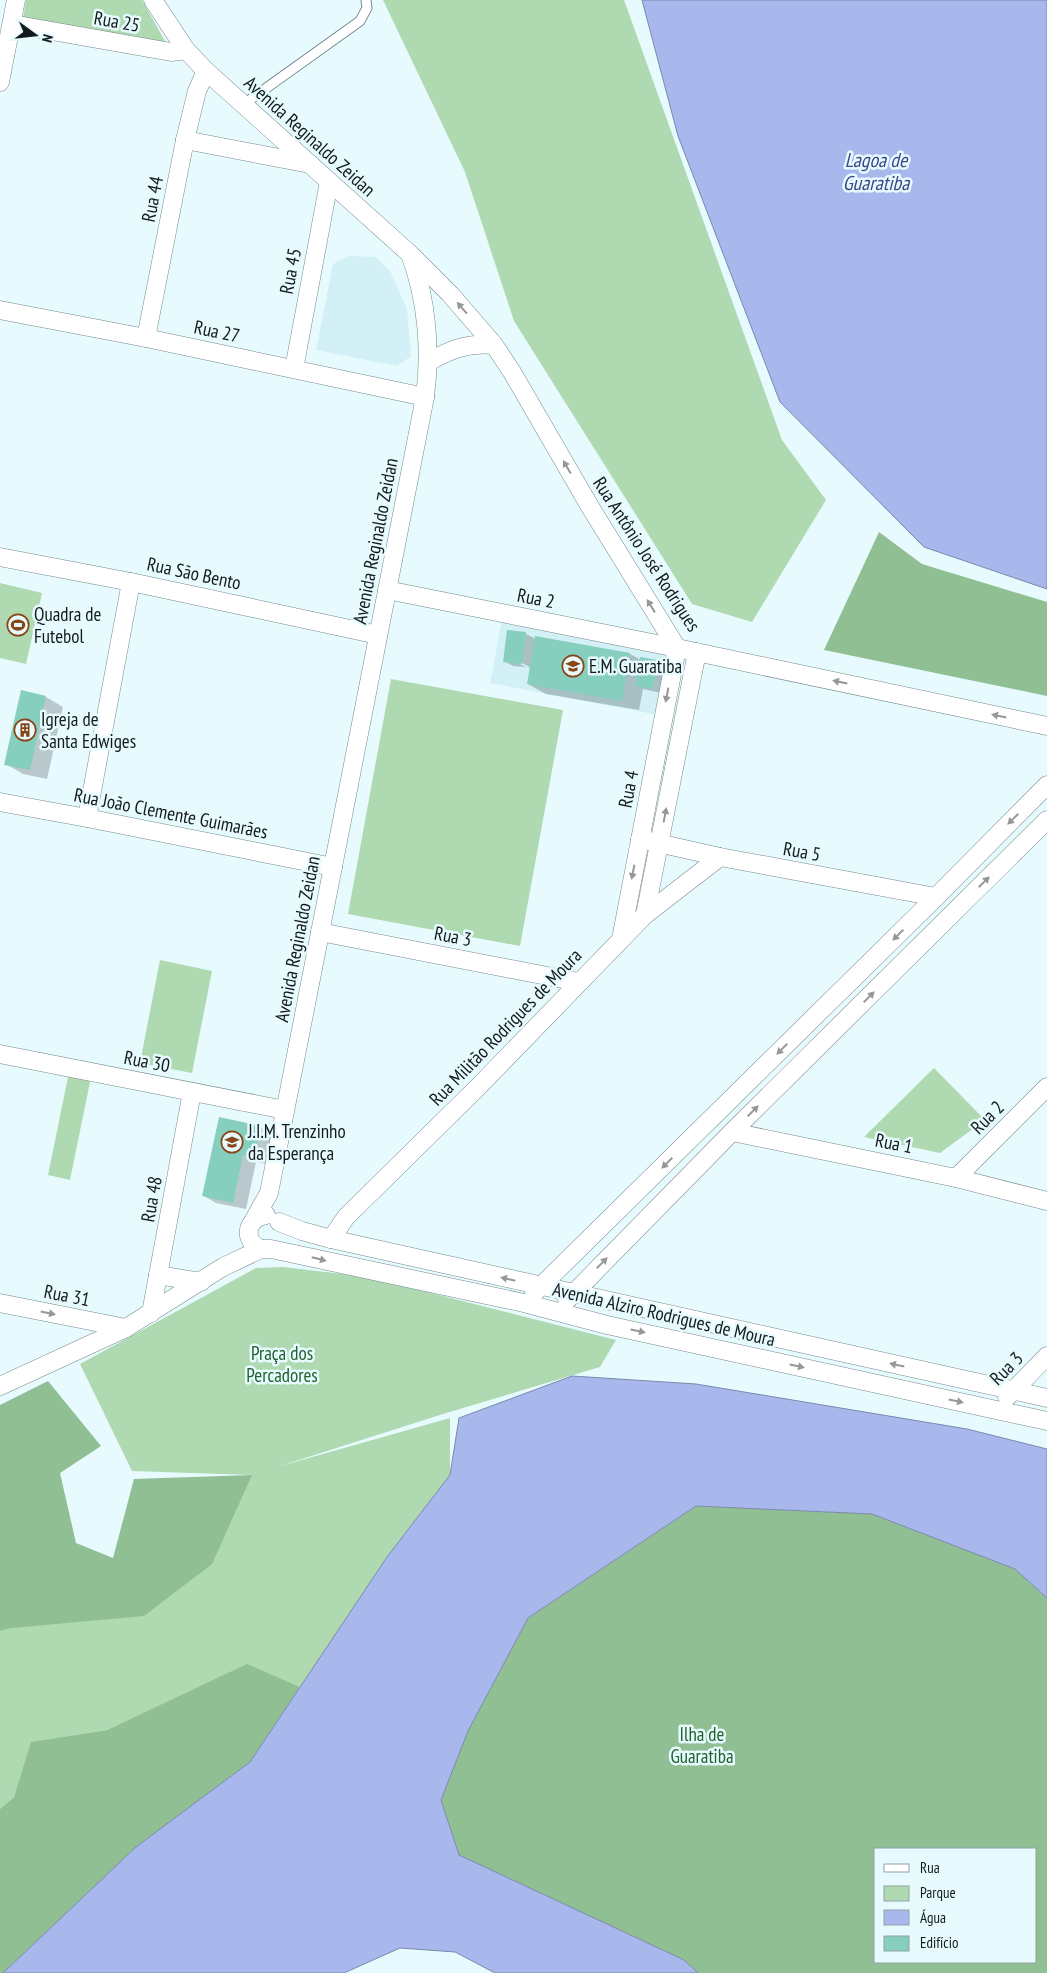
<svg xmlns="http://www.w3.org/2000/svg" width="1047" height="1973" font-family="'PT Sans Narrow',sans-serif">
<rect width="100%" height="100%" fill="#e7fbff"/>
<g fill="#d2f0f5">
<path d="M349,256L376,257L390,271L407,309L411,356L397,366L316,350L333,264Z"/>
<path d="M502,620L670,652L658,715L490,683Z"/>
</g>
<g fill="#afd9b1">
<path d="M26,0H142L166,43L23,18Z"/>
<path d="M383,0H624L782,440L826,500L752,622L692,604L514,321L465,172Z"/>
<path d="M0,583L42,593L26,664L0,658Z"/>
<path d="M391,679L563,710L520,946L348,914Z"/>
<path d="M160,960L212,971L192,1073L140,1063Z"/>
<path d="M934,1068L985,1120L940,1153L864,1137Z"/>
<path d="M69,1072L91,1077L70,1180L48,1175Z"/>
<path d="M283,1267L368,1277L616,1340L600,1367L443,1414L277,1467L450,1418V1475L387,1557L300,1687L247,1665L107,1730L32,1742L14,1797L0,1809V1631L12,1628L251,1475L132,1471L80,1364L256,1268Z"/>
</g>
<g fill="#91bf94" fill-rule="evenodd">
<path d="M879,532L922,564L1047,602V696L824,650Z"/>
<path d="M48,1381L101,1446L60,1473L76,1543L113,1558L134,1479L252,1475L212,1564L144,1616L12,1628L0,1631V1405Z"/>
<path d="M696,1506L872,1514L1015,1569L1047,1598V1973H698L684,1960L459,1855L441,1800L468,1731L528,1618ZM876,1849H1036V1962H876Z"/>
<path d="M247,1664L300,1687L250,1762L136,1847L3,1973H0V1809L14,1797L31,1742L107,1730Z"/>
</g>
<g fill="#a8b7ec" stroke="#7b88ad">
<path d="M642,0H1047V589L924,547L780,402L678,136Z"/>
<path d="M572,1376L696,1384L967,1429L1047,1449V1598L1015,1569L872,1514L696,1506L528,1618L468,1731L441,1800L459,1855L684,1960L698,1973H495L455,1952L400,1948L344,1973H3L136,1847L250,1762L387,1557L450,1475L459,1418Z"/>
</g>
<g fill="#0003">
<path d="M508,632L526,634L536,639V637L630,654L641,660V658L658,661L666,666L661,693L643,689L639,710L546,694L528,684L531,668L517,660L516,662L526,667L513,666L504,661Z"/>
<path d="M46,697L63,707L47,779L23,774L6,764Z"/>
<path d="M260,1127L273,1134L267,1164L256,1162L246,1209L216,1203L204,1196Z"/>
</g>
<g fill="#86cfbe">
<path d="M507,630L526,632L522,664L503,662Z"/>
<path d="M535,636L630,653L622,701L527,684Z"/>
<path d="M640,657L658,660L653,689L635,686Z"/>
<path d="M21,690L46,696L30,770L4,765Z"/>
<path d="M219,1117L261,1126L254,1158L243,1155L233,1203L202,1196Z"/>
</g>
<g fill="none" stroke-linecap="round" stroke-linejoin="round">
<g stroke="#76888c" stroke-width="11">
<path id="lane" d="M244,104L360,21L367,8L366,0"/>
</g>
<g stroke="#76888c" stroke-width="19">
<g id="street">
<path d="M153,0L186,50L206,71L410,254L450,294L494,345L512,372L589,505L677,648"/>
<path d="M12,24L171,52L186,50"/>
<path d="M0,82L16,0"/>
<path d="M185,140L310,164"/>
<path d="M0,310L146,338L425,397"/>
<path d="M146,338L185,140L197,91L206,71"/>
<path d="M428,362C450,350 468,342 494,345"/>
<path d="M294,369L329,182"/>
<path d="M0,557L131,582L378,635"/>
<path d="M387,590L677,648L1047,726"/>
<path d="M0,802L87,818L333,867"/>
<path d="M87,818L131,582"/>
<path d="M640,839L720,857L936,897"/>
<path d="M645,915L697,652"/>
<path d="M320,932L578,982"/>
<path d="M621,939L677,648"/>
<path d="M0,1054L285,1110"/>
<path d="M732,1132L956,1178L1047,1201"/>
<path d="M956,1178L1047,1087"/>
<path d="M255,1218L269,1193L425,397C431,350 427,299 410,254"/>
<path d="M279,1222L302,1231L331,1239L1047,1398"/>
<path d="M331,1239L346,1217L478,1087L645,915L720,857"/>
<path d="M261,1249C242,1241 246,1218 266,1215"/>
<path d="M158,1275L201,1282"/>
<path d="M534,1293L936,897L1047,785"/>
<path d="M567,1300L732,1132L1047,820"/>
<path d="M0,1303L126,1328"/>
<path d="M151,1313L192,1092"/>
<path d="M0,1386L126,1328L223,1267L261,1249H271L524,1303L607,1325L1047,1421"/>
<path d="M1007,1397L1047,1356"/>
</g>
</g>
<use href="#lane" stroke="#fff" stroke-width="9"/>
<use href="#street" stroke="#fff" stroke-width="18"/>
</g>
<defs><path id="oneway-solid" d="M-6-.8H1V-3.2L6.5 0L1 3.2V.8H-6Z" transform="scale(1.25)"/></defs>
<g fill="#959898">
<use href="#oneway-solid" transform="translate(462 308) rotate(-131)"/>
<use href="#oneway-solid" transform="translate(567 467) rotate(-120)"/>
<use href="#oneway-solid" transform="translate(651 606) rotate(-122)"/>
<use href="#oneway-solid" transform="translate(840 682) rotate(-168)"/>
<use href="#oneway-solid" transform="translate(667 695) rotate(101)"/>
<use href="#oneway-solid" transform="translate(999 716) rotate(-168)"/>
<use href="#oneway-solid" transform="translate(665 815) rotate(-79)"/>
<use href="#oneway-solid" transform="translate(1013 819) rotate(135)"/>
<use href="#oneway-solid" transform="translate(633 872) rotate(101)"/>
<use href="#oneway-solid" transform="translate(984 882) rotate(-45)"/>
<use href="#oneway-solid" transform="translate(898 935) rotate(135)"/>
<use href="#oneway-solid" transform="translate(869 997) rotate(-45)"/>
<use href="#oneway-solid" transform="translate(782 1049) rotate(135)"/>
<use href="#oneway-solid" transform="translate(753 1111) rotate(-45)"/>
<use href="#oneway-solid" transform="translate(667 1163) rotate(135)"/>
<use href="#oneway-solid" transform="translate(319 1259) rotate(14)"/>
<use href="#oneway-solid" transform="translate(602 1263) rotate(-45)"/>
<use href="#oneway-solid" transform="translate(508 1279) rotate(-167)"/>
<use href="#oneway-solid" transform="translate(48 1313) rotate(12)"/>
<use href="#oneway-solid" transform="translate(638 1331) rotate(12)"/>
<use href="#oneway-solid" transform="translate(897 1365) rotate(-168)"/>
<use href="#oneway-solid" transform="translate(797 1366) rotate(12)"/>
<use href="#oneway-solid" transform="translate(956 1401) rotate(12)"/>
</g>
<defs>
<g id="stadium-ring" transform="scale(1.125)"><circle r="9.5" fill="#e7fbff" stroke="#884516" stroke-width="1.5"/><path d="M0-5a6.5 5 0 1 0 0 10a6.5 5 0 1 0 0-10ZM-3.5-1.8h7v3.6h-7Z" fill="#884516"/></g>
<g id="school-ring" transform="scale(1.125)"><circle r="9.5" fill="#e7fbff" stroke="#884516" stroke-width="1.5"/><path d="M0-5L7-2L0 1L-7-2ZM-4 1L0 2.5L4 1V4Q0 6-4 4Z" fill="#884516"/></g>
<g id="building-ring" transform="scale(1.125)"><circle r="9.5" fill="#e7fbff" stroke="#884516" stroke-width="1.5"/><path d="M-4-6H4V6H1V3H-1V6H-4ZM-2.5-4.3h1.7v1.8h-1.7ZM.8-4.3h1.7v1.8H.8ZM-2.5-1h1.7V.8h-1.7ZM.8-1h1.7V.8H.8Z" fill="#884516"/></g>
</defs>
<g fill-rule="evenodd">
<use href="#stadium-ring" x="18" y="625"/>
<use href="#school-ring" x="573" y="666"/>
<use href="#building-ring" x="25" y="730"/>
<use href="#school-ring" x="232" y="1142"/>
</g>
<g text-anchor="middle" stroke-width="5" stroke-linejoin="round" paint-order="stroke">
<g font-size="19" fill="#131a1b" stroke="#e7fbff">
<text transform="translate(117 21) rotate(10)" y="7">Rua 25</text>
<text transform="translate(310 136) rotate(42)" y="7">Avenida Reginaldo Zeidan</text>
<text transform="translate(152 199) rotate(-79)" y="7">Rua 44</text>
<text transform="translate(290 271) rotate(-79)" y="7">Rua 45</text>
<text transform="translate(217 331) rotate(12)" y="7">Rua 27</text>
<text transform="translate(375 541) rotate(-79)" y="7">Avenida Reginaldo Zeidan</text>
<text transform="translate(647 554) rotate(57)" y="7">Rua Antônio José Rodrigues</text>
<text transform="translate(194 573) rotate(12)" y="7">Rua São Bento</text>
<text transform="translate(536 598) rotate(11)" y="7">Rua 2</text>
<text transform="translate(628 789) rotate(-79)" y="7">Rua 4</text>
<text transform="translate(171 813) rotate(11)" y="7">Rua João Clemente Guimarães</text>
<text transform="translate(802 851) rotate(10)" y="7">Rua 5</text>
<text transform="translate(453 936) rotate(11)" y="7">Rua 3</text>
<text transform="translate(297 939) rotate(-79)" y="7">Avenida Reginaldo Zeidan</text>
<text transform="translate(505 1027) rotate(-46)" y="7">Rua Militão Rodrigues de Moura</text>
<text transform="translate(147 1061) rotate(11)" y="7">Rua 30</text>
<text transform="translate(987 1117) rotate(-45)" y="7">Rua 2</text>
<text transform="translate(894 1143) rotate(11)" y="7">Rua 1</text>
<text transform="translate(151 1199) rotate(-80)" y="7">Rua 48</text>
<text transform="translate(67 1295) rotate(11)" y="7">Rua 31</text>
<text transform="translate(664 1314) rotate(13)" y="7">Avenida Alziro Rodrigues de Moura</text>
<text transform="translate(1006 1368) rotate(-45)" y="7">Rua 3</text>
</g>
<g font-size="19" fill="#131a1b" stroke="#e7fbff" text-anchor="start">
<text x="34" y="621">Quadra de<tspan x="34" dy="22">Futebol</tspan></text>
<text x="589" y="673">E.M. Guaratiba</text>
<text x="41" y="726">Igreja de<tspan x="41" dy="22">Santa Edwiges</tspan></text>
<text x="248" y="1138">J.I.M. Trenzinho<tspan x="248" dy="22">da Esperança</tspan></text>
</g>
<g font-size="19" fill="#21612b" stroke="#e7fbff">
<text x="282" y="1360">Praça dos<tspan x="282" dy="22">Percadores</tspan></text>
<text x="702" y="1741">Ilha de<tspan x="702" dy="22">Guaratiba</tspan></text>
</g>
<g font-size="20" font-style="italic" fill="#3b4788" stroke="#e7fbff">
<text x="876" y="167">Lagoa de<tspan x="876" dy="23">Guaratiba</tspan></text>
</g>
</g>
<rect x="874" y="1848" width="162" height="115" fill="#e7fbff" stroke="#92a1a4"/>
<rect x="884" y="1864" width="25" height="8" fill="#ffffff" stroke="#92a1a4"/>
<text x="920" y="1873" font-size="15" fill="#131a1b">Rua</text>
<rect x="884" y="1886" width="25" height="15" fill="#afd9b1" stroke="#92a1a4"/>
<text x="920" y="1898" font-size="15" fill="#131a1b">Parque</text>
<rect x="884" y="1910" width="25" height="15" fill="#a8b7ec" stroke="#92a1a4"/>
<text x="920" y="1923" font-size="15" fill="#131a1b">Água</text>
<rect x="884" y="1936" width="25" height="15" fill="#86cfbe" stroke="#92a1a4"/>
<text x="920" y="1948" font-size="15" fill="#131a1b">Edifício</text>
<g transform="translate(35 35) rotate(105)" stroke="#e7fbff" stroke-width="4" paint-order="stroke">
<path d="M0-4L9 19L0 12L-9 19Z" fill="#131a1b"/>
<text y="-8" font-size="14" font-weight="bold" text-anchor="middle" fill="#131a1b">N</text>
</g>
</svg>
